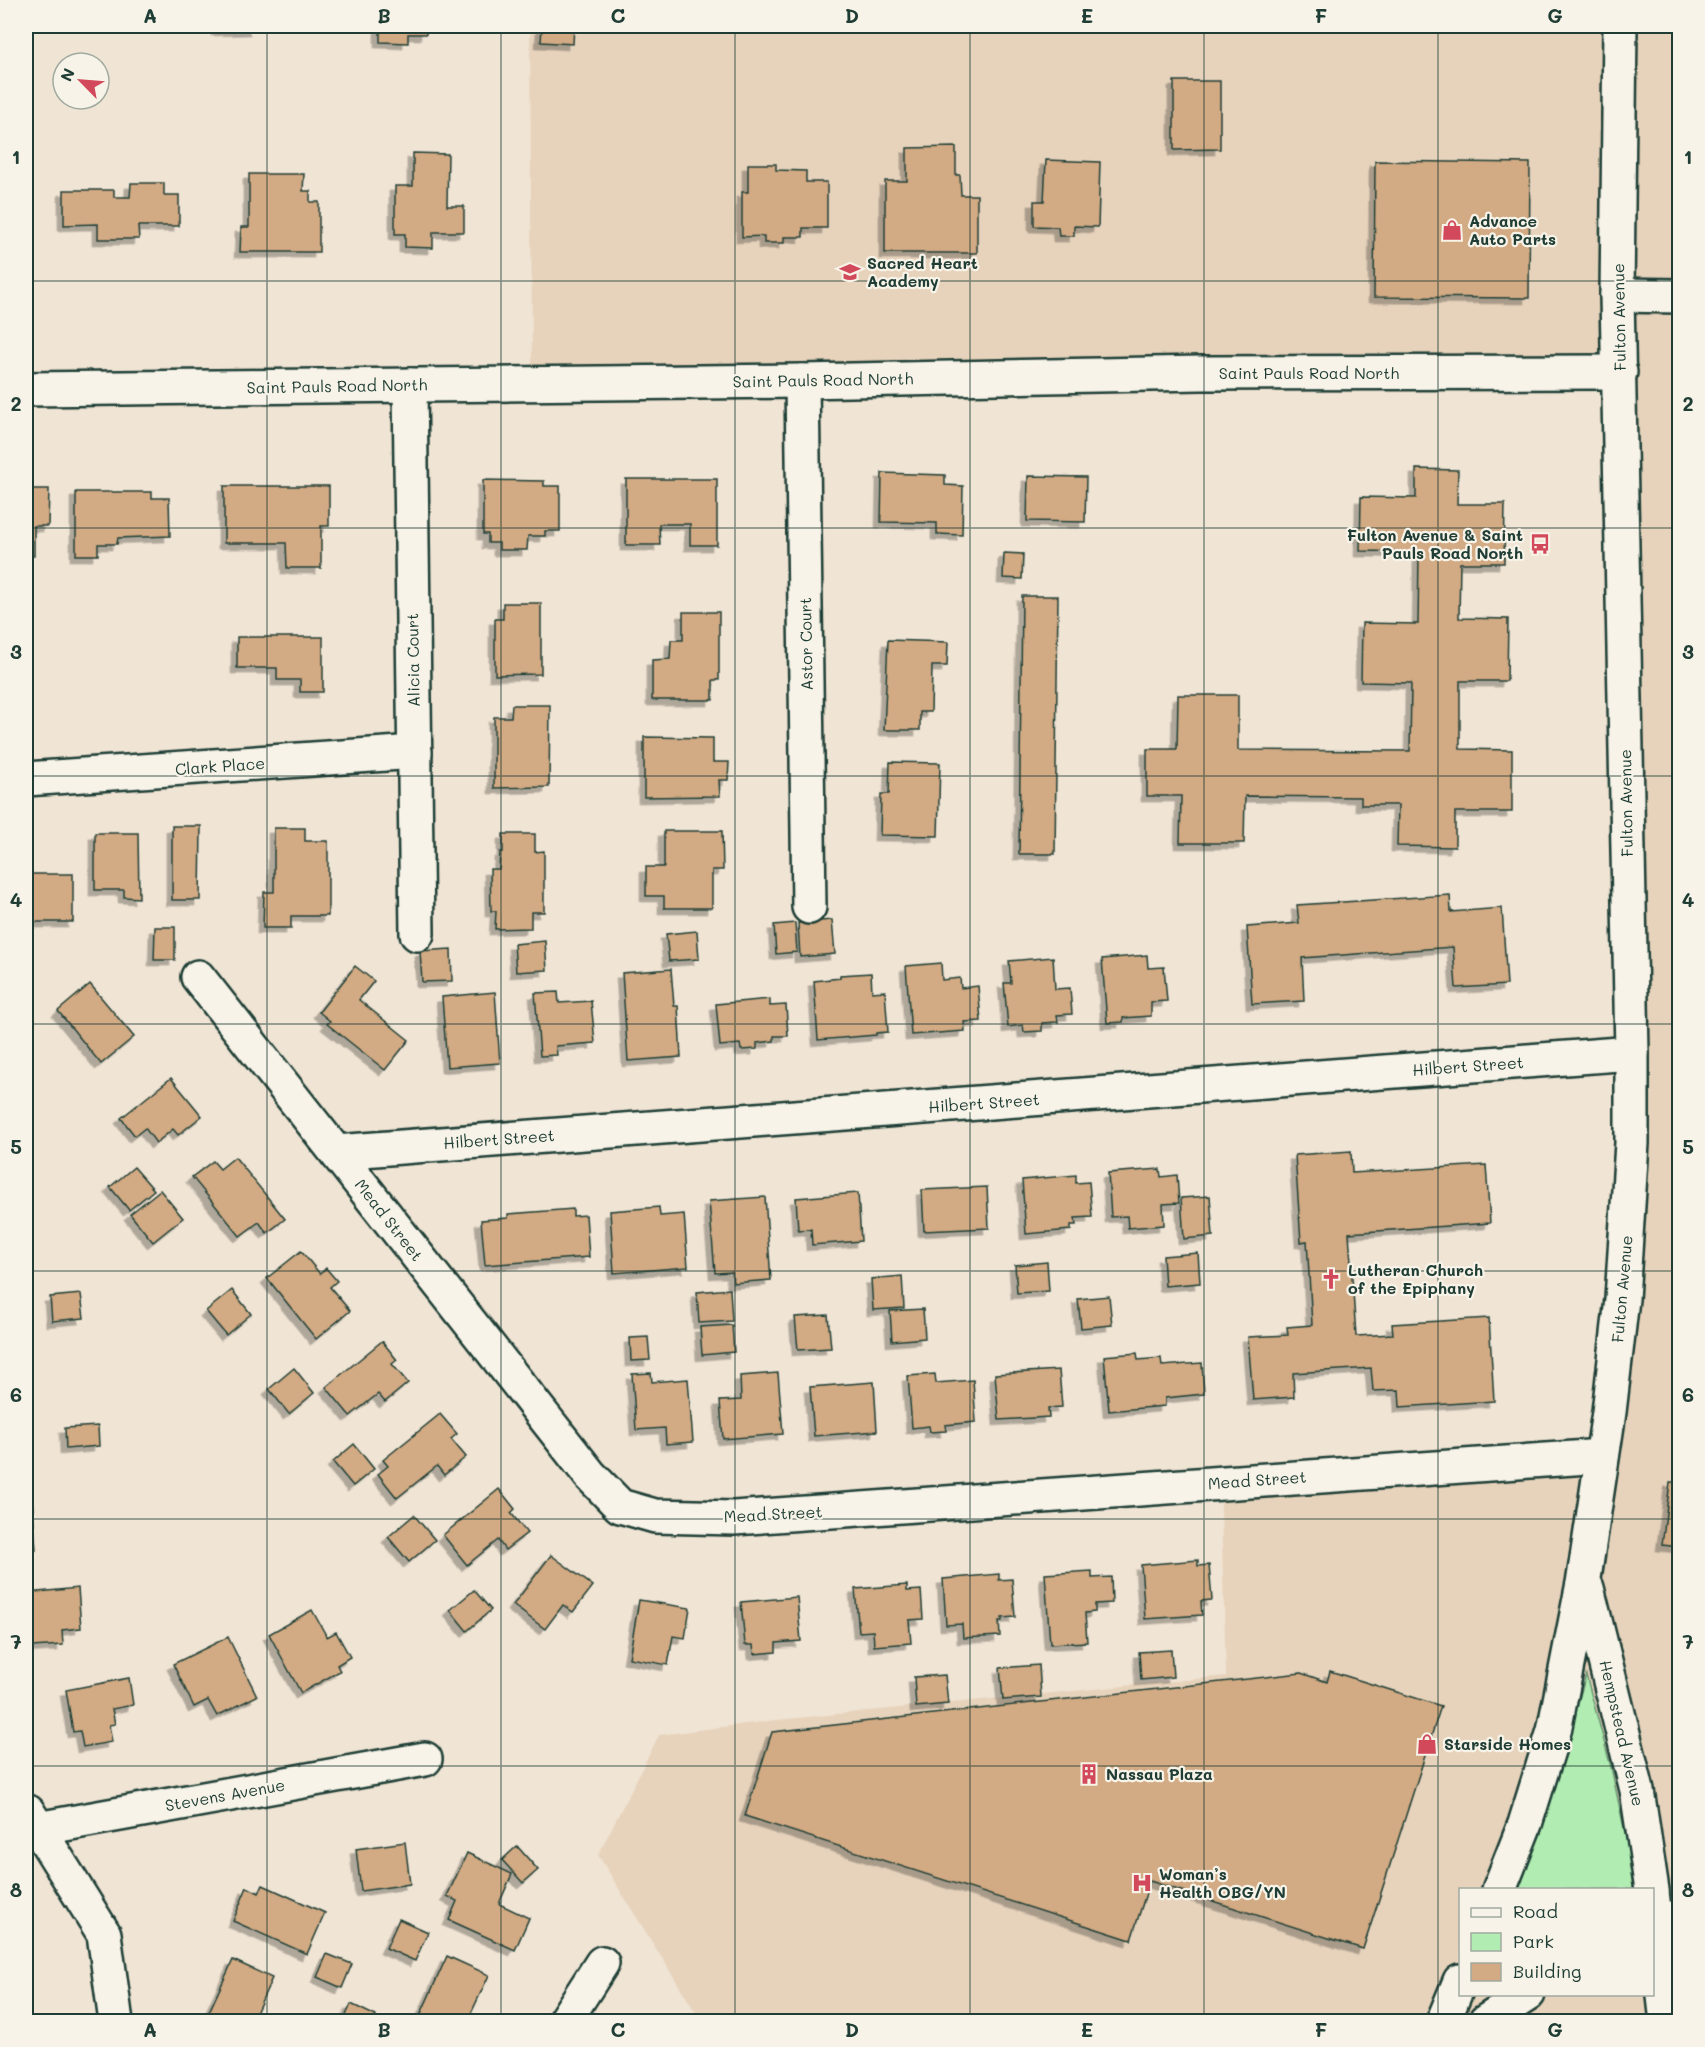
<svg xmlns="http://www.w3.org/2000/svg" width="1705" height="2047" font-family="Mali,sans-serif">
<defs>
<filter id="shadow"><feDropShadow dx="-5.5" dy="5.5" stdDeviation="0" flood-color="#0004"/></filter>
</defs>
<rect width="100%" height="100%" fill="#f0e4d4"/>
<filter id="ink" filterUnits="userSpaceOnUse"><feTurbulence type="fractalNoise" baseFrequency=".0167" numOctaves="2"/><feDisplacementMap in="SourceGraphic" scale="12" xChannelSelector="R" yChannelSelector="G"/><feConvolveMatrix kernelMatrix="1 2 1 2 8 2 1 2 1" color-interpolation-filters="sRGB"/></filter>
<g filter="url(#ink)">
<path fill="#e7d3bc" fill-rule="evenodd" d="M530,26H1679V2021H701L598,1855L659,1735L776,1720L1226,1676L1220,1477L1604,1453L1624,1299L1629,372L532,375ZM1460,1890H1652V1994H1460Z"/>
<path fill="#b1edb2" stroke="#689573" stroke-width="1.5" d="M1586,1675L1611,1767L1637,1889L1517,1890L1558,1771Z"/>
<g fill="#d2aa83" stroke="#1f3d34" stroke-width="1.5" filter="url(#shadow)">
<path d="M217,26H254L255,29L217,30Z"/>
<path d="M380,26H426V34H408V43L380,42Z"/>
<path d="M542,26H574L573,44L541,42Z"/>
<path d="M1174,81H1220V149L1174,150Z"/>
<path d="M956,147V175H960L961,195H977V253H885V181H907V148Z"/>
<path d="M413,153L448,154L447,206H464V232H433V248L405,247V234H395V186H413Z"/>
<path d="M1046,160L1100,162L1098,227L1074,226V236H1059L1058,227L1034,226V201H1044Z"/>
<path d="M1375,161L1530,163L1529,298L1374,297Z"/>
<path d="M748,164H776V170L806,171V182H827V228H803V237H784V243H764V236L742,237V192H748Z"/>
<path d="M249,174H304L303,191H310V202H319V252H240L241,227H249Z"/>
<path d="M131,183H164V195H179V226H138L139,239H98V224L64,225V190H114V197H130Z"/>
<path d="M1416,469L1458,470L1457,504H1505L1504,563H1460L1459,618L1508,619L1507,681H1460V749L1512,750V812H1455V847L1397,846L1398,805H1361V797L1245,796L1244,843H1180L1181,796H1147V749H1177L1178,695H1238V750L1410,751L1411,683L1361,682L1362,623L1418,624L1419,552L1360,551L1361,497L1416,498Z"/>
<path d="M882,473L945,475V485L963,486L962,535L937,534V523L881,522Z"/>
<path d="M1028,476L1086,477L1085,522L1027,521Z"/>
<path d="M626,479H717V545H690V524H659L660,545H626Z"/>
<path d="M483,480L544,481V486H560V531H545V536H528L527,550H499V543H488V534H483Z"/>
<path d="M224,486H329V526H321V568H287L286,543H224Z"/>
<path d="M26,489H49L48,526H34V556H26Z"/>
<path d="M76,492H152V498H169L170,536L118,538L117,544H98V555H76Z"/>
<path d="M1004,553L1023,554L1022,579L1003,578Z"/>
<path d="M1022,596H1058L1055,854H1019Z"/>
<path d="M503,603H541V674L495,675V619H503Z"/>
<path d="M683,612H719V680H713V700H652V660L670,659L671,640H683Z"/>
<path d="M237,637H323V692H300V680H277V668H237Z"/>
<path d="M888,640L948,642L947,666H932L931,712H920V730H884Z"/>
<path d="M512,705H550L549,787L494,788V717H511Z"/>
<path d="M644,737L713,738V762H729L728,780H719L720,796L644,797Z"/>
<path d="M890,762L940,763L938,836L880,835L881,794H889Z"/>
<path d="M172,826H201L200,900H172Z"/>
<path d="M274,828H305V841H328V916H291V928H263L264,892H274Z"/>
<path d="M664,831H722L723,870H712V908H664V896H646V867H664Z"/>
<path d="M95,833H138L139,898L124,897V890H95Z"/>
<path d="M503,834H535V852L544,851V912H531V928L495,929L496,911H491L490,869H499L500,852H503Z"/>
<rect x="26" y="874" width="47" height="48"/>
<path d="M1450,895L1451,912L1502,908L1507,985L1456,988L1453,947L1302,958L1304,1001L1252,1004L1247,927L1299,923L1297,905Z"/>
<path d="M832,920L835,954L800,957L798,923Z"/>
<path d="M795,923L797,952L776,954L774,925Z"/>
<path d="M155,927H175V960H154Z"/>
<path d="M697,931L699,959L669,961L666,934Z"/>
<path d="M545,941L547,970L516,972L514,944Z"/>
<path d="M451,949L452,981L422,982L420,951Z"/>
<path d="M1147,955L1148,968L1164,967L1167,1001L1151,1002V1016L1123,1018V1022L1107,1023L1102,959Z"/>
<path d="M1053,957L1055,989L1070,988L1072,1014L1057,1015L1058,1022L1042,1023V1031L1024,1032L1023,1025L1008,1027L1004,983H1011L1009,961Z"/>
<path d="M941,963L942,980L960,978L961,988L978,986L981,1021L964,1022L965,1031L911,1035L906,966Z"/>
<path d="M355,966L374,981L359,1000L409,1040L385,1070L327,1024L330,1021L319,1012Z"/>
<path d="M671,969L674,1006H678L681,1057L628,1061L622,973Z"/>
<path d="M871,973L872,992L885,991L888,1032L876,1033V1035L818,1040L814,981L840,978V975Z"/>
<path d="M90,984L134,1037L101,1064L58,1011Z"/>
<path d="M495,992L500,1063L447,1067L442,997Z"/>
<path d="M558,992L559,1003L591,1001L595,1043L556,1046L557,1055L540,1056L535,993Z"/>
<path d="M770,999V1006L786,1005L788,1036H774V1041L757,1043V1049L741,1050L740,1044L720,1046L716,1004Z"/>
<path d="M171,1078L202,1116L178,1135L173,1129L156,1143L145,1128L135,1136L121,1118Z"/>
<path d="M1351,1151L1352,1173L1486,1165L1490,1223L1349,1233L1356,1336L1393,1334L1392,1324L1489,1318L1494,1401L1400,1407L1399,1390L1373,1391L1371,1368L1293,1373L1294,1397L1253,1400L1248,1337L1288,1335L1287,1327L1312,1325L1307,1241L1301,1242L1295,1155Z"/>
<path d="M235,1157L285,1219L267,1233L259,1222L240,1236L192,1177L213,1161L220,1169Z"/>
<path d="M134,1167L154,1190L129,1210L110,1187Z"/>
<path d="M1160,1169L1161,1177L1177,1175L1179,1203L1163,1204L1164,1225L1128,1228L1127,1216L1111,1217L1108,1173Z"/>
<path d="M1076,1175V1183L1089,1182L1092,1217L1075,1218L1076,1225H1071V1230L1026,1234L1022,1180Z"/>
<path d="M987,1187L989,1228L924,1231L922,1190Z"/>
<path d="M160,1190L183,1218L153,1242L130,1214Z"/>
<path d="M858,1193L861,1241L812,1245L811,1229L798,1230L796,1198Z"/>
<path d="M1210,1196L1213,1236L1184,1239L1181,1198Z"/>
<path d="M765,1197L771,1280L733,1283L732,1272L715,1273L709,1201Z"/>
<path d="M659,1207L660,1216L684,1214L688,1267L614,1273L610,1211Z"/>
<path d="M573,1209V1216L586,1215L589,1257L485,1265L481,1220L508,1218V1214Z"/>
<path d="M301,1251L320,1274L326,1268L337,1281L330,1287L350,1311L316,1339L267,1278Z"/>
<path d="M1198,1253L1200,1283L1165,1286L1163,1256Z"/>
<path d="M1047,1262L1049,1291L1017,1293L1015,1265Z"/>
<path d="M902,1276L904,1308L873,1310L871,1279Z"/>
<path d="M730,1289L732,1321L699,1323L697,1292Z"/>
<path d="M232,1290L251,1314L226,1335L206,1311Z"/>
<path d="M81,1294L84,1318L52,1321L50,1297Z"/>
<path d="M1109,1296L1112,1325L1081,1328L1078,1299Z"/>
<path d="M923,1309L925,1338L892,1341L890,1311Z"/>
<path d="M828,1315L831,1348L798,1350L795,1317Z"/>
<path d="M732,1325L734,1352L702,1355L700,1327Z"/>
<path d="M648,1337L650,1360L631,1361L630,1338Z"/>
<path d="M382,1341L397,1360L392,1364L408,1383L385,1402L378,1394L350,1416L326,1387Z"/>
<path d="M1137,1353L1138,1360L1161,1358L1162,1366L1202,1363L1204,1394L1165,1398V1406L1109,1411L1104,1356Z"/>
<path d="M294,1368L314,1393L289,1414L269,1389Z"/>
<path d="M1059,1370L1062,1407L1048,1408L1049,1417L999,1420L995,1374Z"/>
<path d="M651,1373L652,1382L688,1379L693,1442L666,1444L665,1428L636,1430L632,1374Z"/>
<path d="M778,1373L783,1434L723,1439L720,1401L741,1400L740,1376Z"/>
<path d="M935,1374L936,1383L973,1380L976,1422L945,1425L946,1431L930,1432L929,1426L912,1428L908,1376Z"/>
<path d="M874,1382L877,1431L814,1436L810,1387Z"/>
<path d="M440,1414L457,1434L451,1439L466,1457L444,1475L437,1466L397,1498L378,1474L388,1466L383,1460Z"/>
<path d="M98,1426L99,1446L66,1449L65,1428Z"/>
<path d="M354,1444L374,1469L353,1486L333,1462Z"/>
<path d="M30,1472L36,1550L26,1551V1473Z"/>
<path d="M1670,1482H1680V1547L1662,1545Z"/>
<path d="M499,1489L515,1509L511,1513L527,1533L505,1550L498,1540L467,1565L443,1535Z"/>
<path d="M414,1515L435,1540L409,1562L388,1537Z"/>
<path d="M551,1555L593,1586L573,1612L563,1605L545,1629L513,1605Z"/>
<path d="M1198,1560V1566L1209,1565L1212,1600L1201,1601L1202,1615L1145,1619L1141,1565Z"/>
<path d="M1092,1571V1578L1111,1577L1112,1603L1095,1604V1612L1085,1613L1087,1642L1050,1644L1045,1574Z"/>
<path d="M999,1574V1580L1012,1579L1015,1617L1002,1618V1621H999L1000,1636L963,1638L962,1624L946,1625L943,1579Z"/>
<path d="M907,1585V1591L921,1590L923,1619L909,1620L911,1643L874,1646L873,1631L859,1632L855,1589Z"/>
<path d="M78,1588L81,1628L62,1630L63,1645L32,1647L28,1593Z"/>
<path d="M474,1590L491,1610L467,1631L450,1610Z"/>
<path d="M797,1597L801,1641L776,1643V1652L754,1654L753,1645H745L741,1602Z"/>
<path d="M639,1600L690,1608L685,1638L673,1636L668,1665L629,1658Z"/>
<path d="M312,1610L327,1637L336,1632L350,1657L337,1665L340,1671L301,1693L269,1634Z"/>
<path d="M228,1637L257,1696L217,1716L208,1700L194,1707L173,1664Z"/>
<path d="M1171,1650L1173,1677L1141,1680L1139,1652Z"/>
<path d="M1039,1665L1041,1697L1003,1700L1000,1668Z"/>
<path d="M1330,1671L1441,1706L1363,1949L1150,1881L1131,1940L745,1816L772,1732L1301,1673L1327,1682Z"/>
<path d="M945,1675L948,1704L916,1707L914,1677Z"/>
<path d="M129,1678L133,1705L112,1709L115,1724L109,1725L112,1742L83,1747L80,1731L73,1732L66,1690Z"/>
<path d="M405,1842L410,1884L361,1891L356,1849Z"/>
<path d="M517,1846L538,1870L523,1883L502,1860Z"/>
<path d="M467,1853L512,1874L499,1904L529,1918L515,1950L449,1920L457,1901L447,1896Z"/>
<path d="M263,1885L325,1913L307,1954L233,1921L247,1887L259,1893Z"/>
<path d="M399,1919L428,1932L415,1961L386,1948Z"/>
<path d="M327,1954L352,1964L342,1988L317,1977Z"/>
<path d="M447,1956L489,1975L467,2022H426L419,2018Z"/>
<path d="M233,1960L272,1978L252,2022H223L208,2014Z"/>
<path d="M351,2004L376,2016L373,2022H343Z"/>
</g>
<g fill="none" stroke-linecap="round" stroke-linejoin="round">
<g stroke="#1f3d34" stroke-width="38">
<g id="minor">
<path d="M1617,295L1680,296"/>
<path d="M802,381L809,907"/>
<path d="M410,385L417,934"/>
<path d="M26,389L802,381L1201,373L1620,372"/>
<path d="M26,779L415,752"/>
<path d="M198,977L590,1475L620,1506L655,1516L734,1518L1602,1456"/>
<path d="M336,1152L1632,1053"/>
<path d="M28,1812L104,1934L116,2022"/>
<path d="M26,1831L425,1759"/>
<path d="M1656,1915L1680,1921"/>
<path d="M564,2022L602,1963"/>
</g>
</g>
<g stroke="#1f3d34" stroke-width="38">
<g id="major">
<path d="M1587,1588L1637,1790L1652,1890"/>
<path d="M1499,1890L1525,1824L1554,1731L1584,1578L1609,1412L1622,1299L1632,1143V1053L1617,295L1620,26"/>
<path d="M1652,1892L1667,2022"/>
<path d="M1443,2022L1460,1981"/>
<path d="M1485,2022L1528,1994"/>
</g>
</g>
<use href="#minor" stroke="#f7f3e8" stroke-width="33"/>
<use href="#major" stroke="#f7f3e8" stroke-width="33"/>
</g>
</g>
<path fill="none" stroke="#1f3d34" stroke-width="1.5" stroke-opacity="0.55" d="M267,26V2022M501,26V2022M735,26V2022M970,26V2022M1204,26V2022M1438,26V2022M26,281H1680M26,528H1680M26,776H1680M26,1024H1680M26,1271H1680M26,1519H1680M26,1766H1680"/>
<defs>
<g id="shop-bare" transform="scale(1.62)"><path d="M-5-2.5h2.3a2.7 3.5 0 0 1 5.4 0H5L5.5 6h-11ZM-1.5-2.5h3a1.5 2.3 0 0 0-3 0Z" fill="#d1495b" stroke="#f7f3e8" stroke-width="2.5" paint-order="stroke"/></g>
<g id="school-bare" transform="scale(1.62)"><path d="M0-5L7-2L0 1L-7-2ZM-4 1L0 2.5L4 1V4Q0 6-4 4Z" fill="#d1495b" stroke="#f7f3e8" stroke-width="2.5" paint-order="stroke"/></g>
<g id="bus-bare" transform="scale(1.62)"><path d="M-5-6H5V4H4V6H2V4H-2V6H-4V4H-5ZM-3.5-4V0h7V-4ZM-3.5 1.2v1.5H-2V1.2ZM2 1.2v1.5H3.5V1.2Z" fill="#d1495b" stroke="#f7f3e8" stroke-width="2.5" paint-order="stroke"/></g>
<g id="church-bare" transform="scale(1.62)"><path d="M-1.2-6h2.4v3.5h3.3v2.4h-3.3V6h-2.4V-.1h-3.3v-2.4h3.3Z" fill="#d1495b" stroke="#f7f3e8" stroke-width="2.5" paint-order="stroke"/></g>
<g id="building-bare" transform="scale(1.62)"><path d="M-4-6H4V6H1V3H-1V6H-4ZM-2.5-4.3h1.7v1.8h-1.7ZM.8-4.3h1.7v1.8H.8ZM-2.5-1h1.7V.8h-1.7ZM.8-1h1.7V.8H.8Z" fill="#d1495b" stroke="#f7f3e8" stroke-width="2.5" paint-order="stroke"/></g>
<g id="hospital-bare" transform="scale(1.62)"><path d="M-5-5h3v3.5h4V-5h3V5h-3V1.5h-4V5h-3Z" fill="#d1495b" stroke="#f7f3e8" stroke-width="2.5" paint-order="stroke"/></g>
</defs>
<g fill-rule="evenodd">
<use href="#shop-bare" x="1452" y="230"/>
<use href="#school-bare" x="850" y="272"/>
<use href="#bus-bare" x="1540" y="544"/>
<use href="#church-bare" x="1331" y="1279"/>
<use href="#shop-bare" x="1427" y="1744"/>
<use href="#building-bare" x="1089" y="1774"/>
<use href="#hospital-bare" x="1142" y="1883"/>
</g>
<g text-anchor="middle" stroke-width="4.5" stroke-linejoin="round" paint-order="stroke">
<g font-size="16" font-weight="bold" fill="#1f3d34" stroke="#f7f3e8" text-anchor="start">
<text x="1469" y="227">Advance<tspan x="1469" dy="18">Auto Parts</tspan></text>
<text x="867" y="269">Sacred Heart<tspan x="867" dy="18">Academy</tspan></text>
<text x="1523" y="541" text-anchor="end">Fulton Avenue &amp; Saint<tspan x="1523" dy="18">Pauls Road North</tspan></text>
<text x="1348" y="1276">Lutheran Church<tspan x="1348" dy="18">of the Epiphany</tspan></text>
<text x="1444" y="1750">Starside Homes</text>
<text x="1106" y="1780">Nassau Plaza</text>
<text x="1159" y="1880">Woman’s<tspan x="1159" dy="18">Health OBG/YN</tspan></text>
</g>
<g font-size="16" fill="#1f3d34" stroke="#f7f3e8">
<text transform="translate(1619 317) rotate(-91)" y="6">Fulton Avenue</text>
<text x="1309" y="379">Saint Pauls Road North</text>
<text transform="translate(823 380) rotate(-1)" y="6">Saint Pauls Road North</text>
<text transform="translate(337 386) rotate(-1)" y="6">Saint Pauls Road North</text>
<text transform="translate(806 644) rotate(-91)" y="6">Astor Court</text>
<text transform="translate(413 660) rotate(-91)" y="6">Alicia Court</text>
<text transform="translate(220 766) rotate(-4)" y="6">Clark Place</text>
<text transform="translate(1626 803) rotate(-91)" y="6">Fulton Avenue</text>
<text transform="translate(1468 1066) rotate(-4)" y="6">Hilbert Street</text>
<text transform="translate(984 1103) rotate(-4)" y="6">Hilbert Street</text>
<text transform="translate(499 1139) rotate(-4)" y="6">Hilbert Street</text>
<text transform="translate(389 1220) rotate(52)" y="6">Mead Street</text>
<text transform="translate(1622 1289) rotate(-85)" y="6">Fulton Avenue</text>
<text transform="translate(1257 1480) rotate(-4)" y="6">Mead Street</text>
<text transform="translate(773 1514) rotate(-3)" y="6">Mead Street</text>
<text transform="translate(1622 1733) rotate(77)" y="6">Hempstead Avenue</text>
<text transform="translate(225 1795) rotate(-10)" y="6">Stevens Avenue</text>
</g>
</g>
<rect width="1705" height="2047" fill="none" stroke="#f7f3e8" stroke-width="66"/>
<rect x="1459" y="1888" width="195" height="108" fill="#f7f3e8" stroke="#a1aaa0" stroke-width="1.5"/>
<rect x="1471" y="1908" width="30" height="9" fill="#f7f3e8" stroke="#a1aaa0" stroke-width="1.5"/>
<text x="1513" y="1918" font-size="18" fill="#1f3d34">Road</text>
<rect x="1471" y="1933" width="30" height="18" fill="#b1edb2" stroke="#a1aaa0" stroke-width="1.5"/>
<text x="1513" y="1948" font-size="18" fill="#1f3d34">Park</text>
<rect x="1471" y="1963" width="30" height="18" fill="#d2aa83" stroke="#a1aaa0" stroke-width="1.5"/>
<text x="1513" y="1978" font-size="18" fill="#1f3d34">Building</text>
<g transform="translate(81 81) rotate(295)"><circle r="28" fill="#f7f3e8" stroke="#a1aaa0" stroke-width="1.5"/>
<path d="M0-4.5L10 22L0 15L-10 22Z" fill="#d1495b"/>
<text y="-9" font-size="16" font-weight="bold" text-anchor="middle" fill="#1f3d34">N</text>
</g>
<rect x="33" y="33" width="1639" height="1981" fill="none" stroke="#1f3d34" stroke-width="2"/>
<g font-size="20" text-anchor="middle" font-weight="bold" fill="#1f3d34">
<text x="150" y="23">A</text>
<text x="384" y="23">B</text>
<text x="618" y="23">C</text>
<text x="852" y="23">D</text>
<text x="1087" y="23">E</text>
<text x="1321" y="23">F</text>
<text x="1555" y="23">G</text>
<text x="16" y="164">1</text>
<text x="1688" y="164">1</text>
<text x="16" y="411">2</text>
<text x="1688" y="411">2</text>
<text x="16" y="659">3</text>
<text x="1688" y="659">3</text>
<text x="16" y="907">4</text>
<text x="1688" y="907">4</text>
<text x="16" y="1154">5</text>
<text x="1688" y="1154">5</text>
<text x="16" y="1402">6</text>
<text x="1688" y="1402">6</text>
<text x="16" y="1649">7</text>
<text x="1688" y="1649">7</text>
<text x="16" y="1897">8</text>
<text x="1688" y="1897">8</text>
<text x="150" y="2037">A</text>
<text x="384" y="2037">B</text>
<text x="618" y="2037">C</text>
<text x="852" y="2037">D</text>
<text x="1087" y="2037">E</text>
<text x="1321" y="2037">F</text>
<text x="1555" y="2037">G</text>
</g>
</svg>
